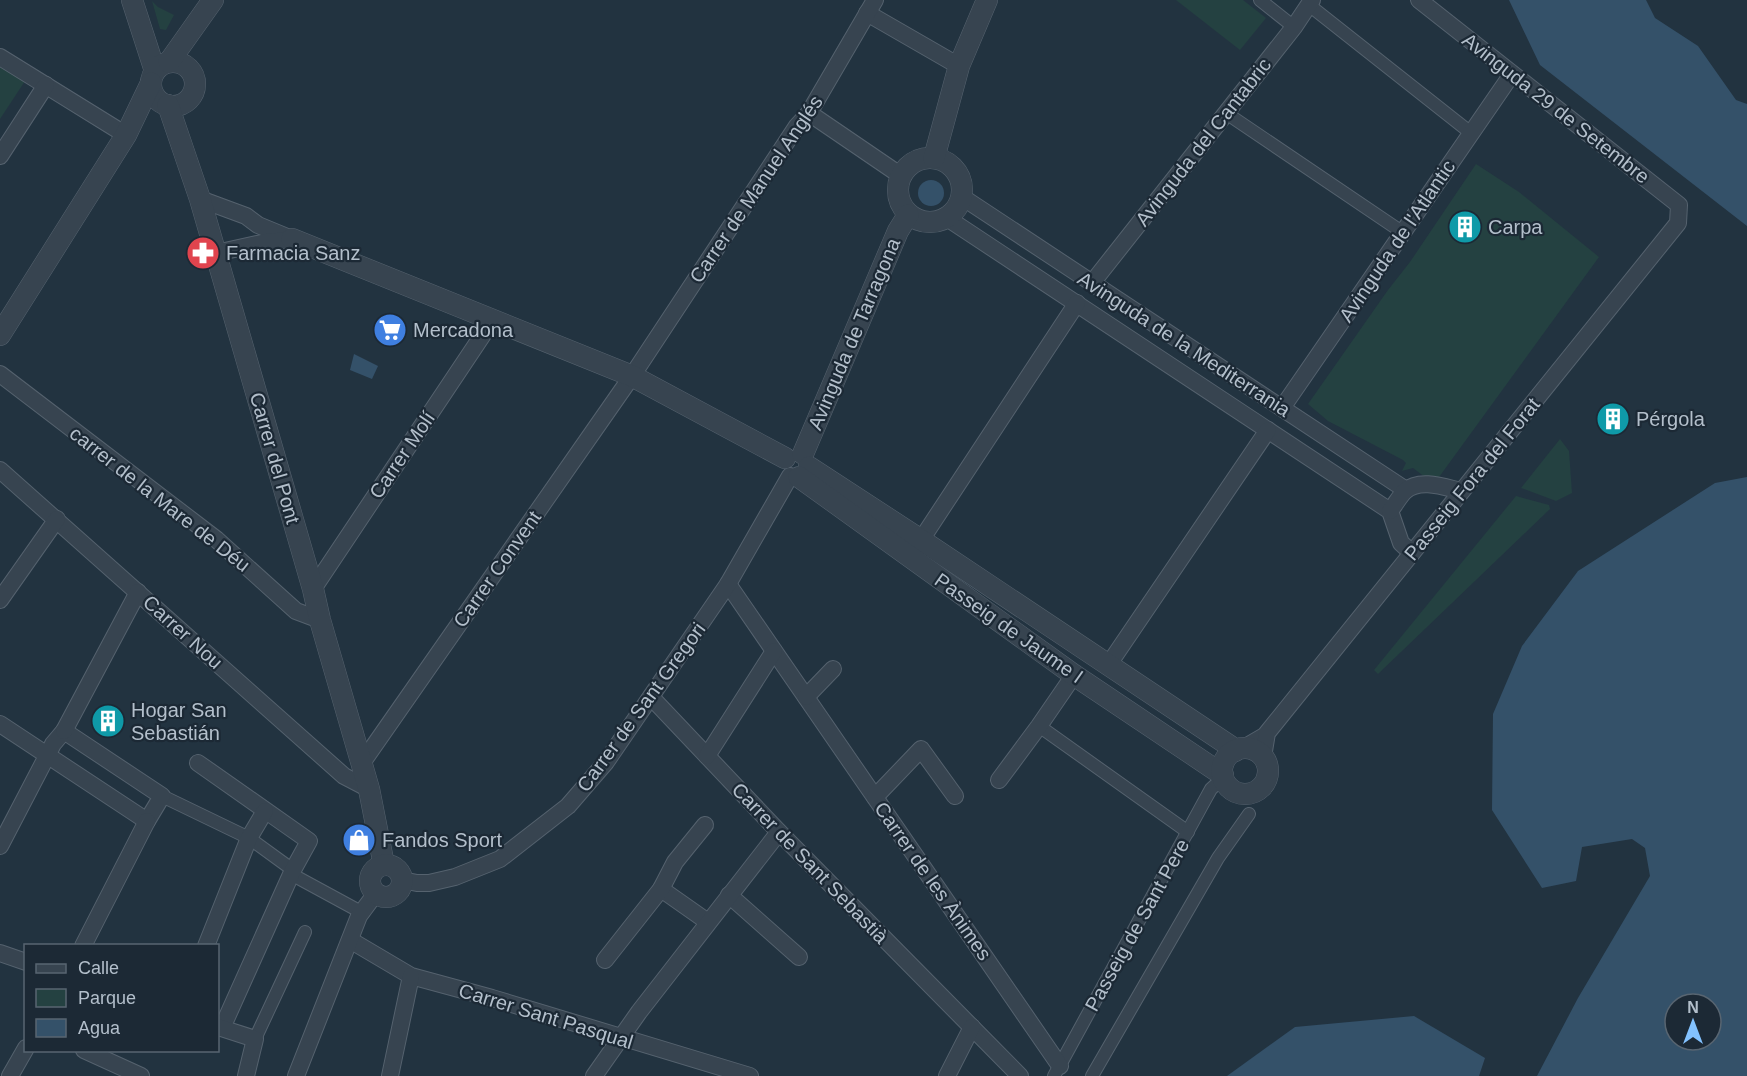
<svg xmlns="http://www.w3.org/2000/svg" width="1747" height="1076" font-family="Helvetica,sans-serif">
<rect width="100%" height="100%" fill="#223340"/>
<g fill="#244141">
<path d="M1176,0H1243L1266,18L1240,50Z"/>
<path d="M152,1L158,7L174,15L166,30L160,29Z"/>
<path d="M0,62L27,78L0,119Z"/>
<path d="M1476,164L1519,192L1599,257L1434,484L1413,468L1402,471L1406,463L1403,460L1328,421L1308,404L1388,290L1410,262Z"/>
<path d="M1560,439L1569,451L1572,493L1556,501L1521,488Z"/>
<path d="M1516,496L1549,505L1550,509L1378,674L1374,670Z"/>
</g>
<g fill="#345169" fill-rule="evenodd">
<path d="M1509,0H1646L1655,18L1698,46L1736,100L1747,104V226L1540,65Z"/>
<circle cx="931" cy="193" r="13"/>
<path d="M354,354L378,366L372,379L350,370Z"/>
<path d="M1747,477V1076H1537L1578,998L1650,876L1645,848L1632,839L1582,847L1576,881L1542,888L1492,810L1493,714L1522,646L1578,571L1715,483ZM1675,1004H1711V1040H1675Z"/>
<path d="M1414,1016L1485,1058L1479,1076H1227L1295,1027Z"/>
</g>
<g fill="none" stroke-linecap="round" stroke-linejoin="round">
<g stroke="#55626e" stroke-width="14">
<g id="pedestrian">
<path d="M1260,0L1294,27"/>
<path d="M1309,5L1471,133"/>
<path d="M1226,113L1402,232"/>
<path d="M1039,726L1188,832"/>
<path d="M162,796L249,838L293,870"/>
<path d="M291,874L361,912"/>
<path d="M255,1039L305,932"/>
<path d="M1054,1076L1206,798L1211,789L1223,778"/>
<path d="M1092,1076L1218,858L1249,814"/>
</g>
</g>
<g stroke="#55626e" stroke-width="18">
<g id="minor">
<path d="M867,13L959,66"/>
<path d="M0,57L126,135"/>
<path d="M809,113L900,175"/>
<path d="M0,156L46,85"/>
<path d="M962,197L1406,490"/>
<path d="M200,199L246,216L258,225L292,239"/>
<path d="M947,218L1390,511L1401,543L1412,553"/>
<path d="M216,253L266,242L288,240"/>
<path d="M1092,283L1294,27L1312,0"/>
<path d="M0,374L216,539L296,611L320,620"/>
<path d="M1282,408L1512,74"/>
<path d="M0,470L344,776L369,789"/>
<path d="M1390,511C1395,505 1399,497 1405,491C1420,478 1444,487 1461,491"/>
<path d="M921,540L1077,303"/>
<path d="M728,584L1060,1066"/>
<path d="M313,589L492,321"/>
<path d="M0,600L57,519"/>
<path d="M1109,664L1268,430"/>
<path d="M651,697L779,832L1020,1076"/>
<path d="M806,697L833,669"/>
<path d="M0,724L147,821L162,796L64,731L53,744L48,754L0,846"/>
<path d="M64,731L138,592"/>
<path d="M1242,749L1266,735"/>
<path d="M707,756L774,651"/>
<path d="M1263,757L1267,733L1678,223L1679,205L1419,0"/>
<path d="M198,763L309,841L293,870L222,1028"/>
<path d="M362,763L632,376L797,126L809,113L875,0"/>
<path d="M999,780L1039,726L1074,675"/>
<path d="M875,797L921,749L955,796"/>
<path d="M402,880L417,883H429L455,877L500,859L568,806L606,762L728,584L790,476"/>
<path d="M661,889L708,922"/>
<path d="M729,895L799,957"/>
<path d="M350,940L411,976L492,998L750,1076"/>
<path d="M83,946L147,821"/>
<path d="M206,946L249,838L265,811"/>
<path d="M0,953L26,962"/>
<path d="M605,960L661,889L675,862L705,825"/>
<path d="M218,1027L255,1039L246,1076"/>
<path d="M84,1050L141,1076"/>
<path d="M10,1076L26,1048"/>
<path d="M296,1076L359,916L376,893"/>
<path d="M390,1076L411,976"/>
<path d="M594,1076L639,1012L779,832"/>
<path d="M947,1076L972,1027"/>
</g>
</g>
<g stroke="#55626e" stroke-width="22">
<g id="tertiary">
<path d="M132,0L155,71"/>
<circle cx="173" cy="84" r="22"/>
<path d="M169,62L213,0"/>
<path d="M168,105L200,199L313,589L320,620L369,789L384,865"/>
<circle cx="930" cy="190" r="32"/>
<path d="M934,158L959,66L987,0"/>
<path d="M292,239L632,376L785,458"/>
<path d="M0,335L126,135L151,83"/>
<path d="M803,454L898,231L908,215"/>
<path d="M809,467L921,540L1230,746L1235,751"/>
<path d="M799,477L1074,675L1223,775"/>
<circle cx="1245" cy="771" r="23"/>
<circle cx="386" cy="881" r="16"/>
</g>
</g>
<use href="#pedestrian" stroke="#374450" stroke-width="12"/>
<use href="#minor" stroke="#374450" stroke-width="16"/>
<use href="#tertiary" stroke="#374450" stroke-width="21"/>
</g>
<defs>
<g id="building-disc" transform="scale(1.725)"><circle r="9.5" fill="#0f9aa8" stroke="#1c2935"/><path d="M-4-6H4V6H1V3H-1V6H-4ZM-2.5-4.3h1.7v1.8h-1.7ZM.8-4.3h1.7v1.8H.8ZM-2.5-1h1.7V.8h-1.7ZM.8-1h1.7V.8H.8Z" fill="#fff"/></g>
<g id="pharmacy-disc" transform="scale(1.725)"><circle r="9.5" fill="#e0444e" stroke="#1c2935"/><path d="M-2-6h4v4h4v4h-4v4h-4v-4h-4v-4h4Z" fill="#fff"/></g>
<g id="supermarket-disc" transform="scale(1.725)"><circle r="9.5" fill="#3f7fe0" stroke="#1c2935"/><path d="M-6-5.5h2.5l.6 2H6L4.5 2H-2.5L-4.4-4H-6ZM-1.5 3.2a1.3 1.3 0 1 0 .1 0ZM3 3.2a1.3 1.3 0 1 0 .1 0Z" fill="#fff"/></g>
<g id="shop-disc" transform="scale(1.725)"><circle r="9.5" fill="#3f7fe0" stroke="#1c2935"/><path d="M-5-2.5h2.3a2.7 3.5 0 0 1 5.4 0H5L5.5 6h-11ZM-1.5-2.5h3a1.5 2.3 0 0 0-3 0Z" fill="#fff"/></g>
</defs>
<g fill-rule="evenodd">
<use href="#building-disc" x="1465" y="227"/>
<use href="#pharmacy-disc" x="203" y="253"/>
<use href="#supermarket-disc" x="390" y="330"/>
<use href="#building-disc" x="1613" y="419"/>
<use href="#building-disc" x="108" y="721"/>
<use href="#shop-disc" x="359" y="840"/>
</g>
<g text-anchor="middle" stroke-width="4.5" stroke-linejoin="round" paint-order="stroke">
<g font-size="20" fill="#b3bfcb" stroke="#1c2935">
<text transform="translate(1556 108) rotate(38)" y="7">Avinguda 29 de Setembre</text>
<text transform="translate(1203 142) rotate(-52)" y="7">Avinguda del Cantabric</text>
<text transform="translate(756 189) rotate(-56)" y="7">Carrer de Manuel Anglés</text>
<text transform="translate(1397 241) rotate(-56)" y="7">Avinguda de l'Atlantic</text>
<text transform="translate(854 334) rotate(-67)" y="7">Avinguda de Tarragona</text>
<text transform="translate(1184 344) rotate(33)" y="7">Avinguda de la Mediterrania</text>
<text transform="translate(402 455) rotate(-56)" y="7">Carrer Molí</text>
<text transform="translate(275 458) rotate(74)" y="7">Carrer del Pont</text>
<text transform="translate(1472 479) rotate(-51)" y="7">Passeig Fora del Forat</text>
<text transform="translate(160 499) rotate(38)" y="7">carrer de la Mare de Déu</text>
<text transform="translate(497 569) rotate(-55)" y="7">Carrer Convent</text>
<text transform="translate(1009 628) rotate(35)" y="7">Passeig de Jaume I</text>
<text transform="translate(183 632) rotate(42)" y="7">Carrer Nou</text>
<text transform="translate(641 707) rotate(-54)" y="7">Carrer de Sant Gregori</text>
<text transform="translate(810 863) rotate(46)" y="7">Carrer de Sant Sebastià</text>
<text transform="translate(933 881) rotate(55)" y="7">Carrer de les Ànimes</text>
<text transform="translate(1137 925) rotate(-61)" y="7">Passeig de Sant Pere</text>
<text transform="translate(546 1016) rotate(17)" y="7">Carrer Sant Pasqual</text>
</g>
<g font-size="20" fill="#b3bfcb" stroke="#1c2935" text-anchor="start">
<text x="1488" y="234">Carpa</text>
<text x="226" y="260">Farmacia Sanz</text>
<text x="413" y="337">Mercadona</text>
<text x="1636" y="426">Pérgola</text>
<text x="131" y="717">Hogar San<tspan x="131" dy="23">Sebastián</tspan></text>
<text x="382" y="847">Fandos Sport</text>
</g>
</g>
<rect x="24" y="944" width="195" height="108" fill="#1c2935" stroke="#586571" stroke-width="1.5"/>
<rect x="36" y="964" width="30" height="9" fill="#374450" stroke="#586571" stroke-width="1.5"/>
<text x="78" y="974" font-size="18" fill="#b3bfcb">Calle</text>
<rect x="36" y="989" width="30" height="18" fill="#244141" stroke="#586571" stroke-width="1.5"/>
<text x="78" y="1004" font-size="18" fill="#b3bfcb">Parque</text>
<rect x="36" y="1019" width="30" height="18" fill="#345169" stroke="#586571" stroke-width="1.5"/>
<text x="78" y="1034" font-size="18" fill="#b3bfcb">Agua</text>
<g transform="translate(1693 1022)"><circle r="28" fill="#1c2935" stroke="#586571" stroke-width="1.5"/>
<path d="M0-4.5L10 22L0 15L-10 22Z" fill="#83c2ff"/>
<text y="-9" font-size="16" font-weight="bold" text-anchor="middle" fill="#b3bfcb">N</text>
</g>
</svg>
